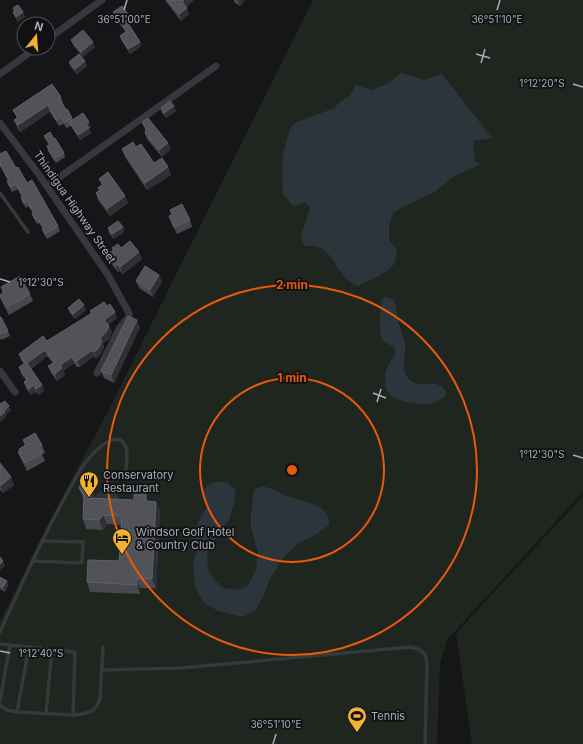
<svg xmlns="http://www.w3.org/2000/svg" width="583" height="744" font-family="Inter,sans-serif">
<rect width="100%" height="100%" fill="#161618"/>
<g fill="#1e261f">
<path d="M313,0H583V492L447,640L440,664L437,744H0V621L43,534L108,411Z"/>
<path d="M583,496V744H472L456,633Z"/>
</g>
<g fill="#2c353c">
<path d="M401,73L424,80L442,74L492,138L473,141L475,162L481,164L453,177L435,192L403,207L393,213L389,226V241L397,249C396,253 396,258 395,262C390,273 368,281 358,286C337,278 336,255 319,247C315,245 308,246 304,246L301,234L306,222L310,207L305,202L294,207L283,194L282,176L283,155L290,128L297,122L332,109L350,95L356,85L372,90L389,83Z"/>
<path d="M385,297L393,299C398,308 396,311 398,320C399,328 404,336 405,344C406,353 401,366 406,375C415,392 433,379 442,387C444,388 445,391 446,392L445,397C441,399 437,401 434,403C422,406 390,402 386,389C384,381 385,369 390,362C391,359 394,358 395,354C396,351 395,348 393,346C391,345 387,344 384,342C377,335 381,310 381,300Z"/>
<path d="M214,482H227L236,491L234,503L229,520L220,531L207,553L208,569L215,581L224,588L239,590L248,585L256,570L258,552L251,527V513L254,490C257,488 261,486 265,487C272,488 279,493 286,496C301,501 331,504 329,525L318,533L299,543L283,558L270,579L262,599L255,611L242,617L218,611L203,602L195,586L193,563L197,550L196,541L190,537L208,505L204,499L202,492L207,486Z"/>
<path d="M102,490H113V492H116V494L118,495V500L97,498V494L102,491Z"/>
</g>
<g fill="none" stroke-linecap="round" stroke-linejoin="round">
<g stroke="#37383d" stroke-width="3.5">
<path d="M0,193L28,232"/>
<path d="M33,561L80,563L82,562L83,542L42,541"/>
<path d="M0,632C18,592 36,552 56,514C65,498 73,481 83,466C91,455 104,440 118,439C130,443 127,460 126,470"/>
<path d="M0,644L74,652L75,653L73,715L17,712L7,710L0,705"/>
<path d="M102,670L181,668L411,647L418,649L425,654L427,664L425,744"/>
<path d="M0,701L10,645"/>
<path d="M17,712L29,647"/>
<path d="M46,713L52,650"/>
<path d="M73,715C85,714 96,713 100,699L103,647"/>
</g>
<g stroke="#37383d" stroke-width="7">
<path d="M48,39L102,0"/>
<path d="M0,74L36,48"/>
<path d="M0,123L37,172L108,275L129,313V317L120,327L97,373"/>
<path d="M47,186L216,66"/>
<path d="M0,371L15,392"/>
</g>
</g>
<g fill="#47494d">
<path d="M165,0H194L186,7L189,14L181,21Z"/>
<path d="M234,0H245L240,6L234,2Z"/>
<path d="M13,8L23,12L25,17L18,22L15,17L13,12L14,11Z"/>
<path d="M113,12L130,17L132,22L129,25L140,42L141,46L130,54L122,41L120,36L126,32L114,17Z"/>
<path d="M71,40L95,47L83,57L73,45Z"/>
<path d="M85,61L87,66L77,74L71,67L69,62Z"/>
<path d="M61,97L63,104L73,120L91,127L89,128L91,133L80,140L71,126L66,128L64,124L59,126L50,112L20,132L17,127L14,120L17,118L13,110Z"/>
<path d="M174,106L176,111L166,118L162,113L161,108Z"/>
<path d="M142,122L171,149L162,157L147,139L145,133L146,130Z"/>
<path d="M44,136L64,153L65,157L56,163L48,151L47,146L49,145L46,140Z"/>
<path d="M136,147L154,163L168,167L171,175L147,190L125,157L122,149Z"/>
<path d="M0,154L16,168L58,226L60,231L47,239L44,234L43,229L39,223L37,224L34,219L32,214L33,213L28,206L26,208L22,202L21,197L22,196L18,189L12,192L9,186L7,181H8L1,167H0Z"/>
<path d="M99,179L128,203L110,216L98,200L96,193L99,190L98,188L102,185Z"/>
<path d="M170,210L190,220L192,227L177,234L172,224L169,216L172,215Z"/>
<path d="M123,227L124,232L114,239L109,233L108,228Z"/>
<path d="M112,248H121L142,259L123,274L120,271L118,272L110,262L108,254L113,250Z"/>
<path d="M159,275L162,282L153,297L139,288L136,281Z"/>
<path d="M1,287L30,294L33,301L9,315L2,302L0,297V295L3,293Z"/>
<path d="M84,305L86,310L75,319L70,313L68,308Z"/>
<path d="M107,306L115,312L117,318L108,325L109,326L112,332L109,339L103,343L104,347L100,355L96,359L94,356L80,367H77L74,363L63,371L65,375L57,381L51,373L48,366L53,363L47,356L31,369L42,385L44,391L39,395L36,392L31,395L26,388L24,382L26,380L21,374L19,367L24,364L21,360L19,354L47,341L91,314L90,311Z"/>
<path d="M0,317L8,331L10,336L1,340L0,338Z"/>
<path d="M140,327L114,383L104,378L101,371Z"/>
<path d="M23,440L42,445L45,453L42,454L45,461L27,471L21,459L18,452L20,451L19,449L25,445Z"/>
<path d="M0,463L14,485L3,493L0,490Z"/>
<path d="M91,485L95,495V498L156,502L160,511L156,588H140V594L90,592L87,582L119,561L121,525L107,524L103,530L86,529L83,519L84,500L79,488Z"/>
<path d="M0,577L7,581L8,586L5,592L0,589Z"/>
</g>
<g fill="#2f3033">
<path d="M184,0H194L184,8L182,2Z"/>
<path d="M239,0H245L240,6L238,1Z"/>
<path d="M187,8L189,14L181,21L179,14Z"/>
<path d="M23,12L25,17L18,22L16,17Z"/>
<path d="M130,17L132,22L128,25L126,20Z"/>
<path d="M93,42L95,47L83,57L81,52Z"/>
<path d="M140,42L141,46L130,54L128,49Z"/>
<path d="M85,61L87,66L77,74L75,69Z"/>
<path d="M48,105L50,112L20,132L18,125Z"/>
<path d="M174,106L176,111L166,118L164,113Z"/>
<path d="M89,122L91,127L88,129L86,124Z"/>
<path d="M89,128L91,133L80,140L78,135Z"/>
<path d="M168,143L171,149L162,157L159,150Z"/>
<path d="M168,167L171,175L147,190L145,183Z"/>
<path d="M125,196L128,203L110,216L107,209Z"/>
<path d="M123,227L124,232L114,239L112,234Z"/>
<path d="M139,252L142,259L123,274L120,267Z"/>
<path d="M117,264L120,271L118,272L116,265Z"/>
<path d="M159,275L162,282L153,297L150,290Z"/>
<path d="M84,305L86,310L75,319L73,314Z"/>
<path d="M115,312L117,318L106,326L104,320Z"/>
<path d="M137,320L140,327L114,383L111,375Z"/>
<path d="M109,326L112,332L109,339L103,343L104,347L100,355L96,359L94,352L100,338Z"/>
<path d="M45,350L47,356L29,370L27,363Z"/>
<path d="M92,350L94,356L80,367L77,361Z"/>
<path d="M72,357L74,363L63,371L65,375L57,381L55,374L60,365Z"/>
<path d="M34,385L36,392L31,395L29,389Z"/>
<path d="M42,385L44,391L39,395L36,389Z"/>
<path d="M9,406L11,411L6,415V417L0,422V416L4,411Z"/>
<path d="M11,477L14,485L3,493L0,486Z"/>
<path d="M91,485L95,495V498H88Z"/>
<path d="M146,494L149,504L146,501Z"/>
<path d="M156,502L160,511L156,588L152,579Z"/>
<path d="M103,515L107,524L103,530L99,520Z"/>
<path d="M3,561L5,566L0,570V564Z"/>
<path d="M137,578L140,588V594L137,585Z"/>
<path d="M7,581L8,586L5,592L3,587Z"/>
</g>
<g fill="#525359" stroke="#5f6168">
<path d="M167,0H184L182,2L187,8L179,14Z"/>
<path d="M18,5L23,12L16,17L13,12L15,11L13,8Z"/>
<path d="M122,6L130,17L126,20L140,42L128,49L120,36L127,31L113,12Z"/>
<path d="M83,30L93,42L81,52L71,40Z"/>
<path d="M79,54L85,61L75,69L69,62Z"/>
<path d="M52,84L61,97L59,98L66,110L67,109L72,118L64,122L61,117L56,120L48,105L18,125L14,120L18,118L13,110Z"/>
<path d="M170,101L174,106L164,113L161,108Z"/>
<path d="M83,113L89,122L86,124L89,128L78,135L69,122Z"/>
<path d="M148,118L168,143L159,150L145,133L146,129L142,122Z"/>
<path d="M50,132L54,139L55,138L64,153L54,159L47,146L50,144L44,136Z"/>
<path d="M133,142L136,147L141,144L154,163L162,158L168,167L145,183L122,149Z"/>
<path d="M6,151L16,168L18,167L27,183L32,180L58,226L45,234L42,229L44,228L37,218L35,219L32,214L34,212L27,201L24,203L21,197L22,196L16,184L10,187L7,181L9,180L0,164V154Z"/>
<path d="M108,172L125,196L107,209L96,193L100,190L98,188L103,184L99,179Z"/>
<path d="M182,204L190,220L174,227L169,216L172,215L170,210Z"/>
<path d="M118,221L123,227L112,234L108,228Z"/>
<path d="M130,241L139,252L120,267L117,264L116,265L108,254L114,250L112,248L118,244L121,248Z"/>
<path d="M145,266L159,275L150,290L136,281Z"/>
<path d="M20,276L30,294L7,307L0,296V295L4,292L1,287Z"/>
<path d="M79,299L84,305L73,314L68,308Z"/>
<path d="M104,302L107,306L110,304L115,312L104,320L109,326L106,332L100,338L102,341L98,349L94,352L92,350L77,361H75L72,357L60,365L62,368L55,374L48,366L55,362L45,350L27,363L42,385L36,389L34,385L29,389L24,382L27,379L19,367L25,363L19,354L43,336L47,341L92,313L90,311Z"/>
<path d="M128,316L137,320L111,375L101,371Z"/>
<path d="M0,317H1L8,331L0,334Z"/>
<path d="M5,401L9,406L4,411L5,412L0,416V404Z"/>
<path d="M35,433L42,445L39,447L42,453L25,463L18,452L20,451L19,449L26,445L23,440Z"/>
<path d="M0,463L11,477L0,486Z"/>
<path d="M86,481L91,485L92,489L88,498L134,500V494H146V501L156,502L152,579L137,578V585L87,582L88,560L119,561L122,516L103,515L99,520L83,519L84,494L81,491L79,488L82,482Z"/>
<path d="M0,557L3,561L0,564Z"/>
<path d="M0,577L7,581L3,587L0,585Z"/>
</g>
<path fill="none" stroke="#a8adb8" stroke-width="1.5" d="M124,10L127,0M497,10L500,0M476,54L490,58M481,63L485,49M573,84L583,87M0,279L10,282M373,393L386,398M377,402L381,389M573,455L583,458M0,651L10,653M273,744L276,734"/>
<g fill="none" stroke="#e8590c" stroke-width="2">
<circle cx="292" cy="470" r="92"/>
<circle cx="292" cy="470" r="185"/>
</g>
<defs>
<g id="restaurant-pin" transform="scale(1)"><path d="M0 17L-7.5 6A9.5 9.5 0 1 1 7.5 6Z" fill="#f2b134" stroke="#111113"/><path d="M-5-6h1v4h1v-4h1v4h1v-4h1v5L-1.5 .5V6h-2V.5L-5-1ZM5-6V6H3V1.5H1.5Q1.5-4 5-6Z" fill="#111"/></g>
<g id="hotel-pin" transform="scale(1)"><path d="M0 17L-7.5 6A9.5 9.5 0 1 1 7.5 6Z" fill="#f2b134" stroke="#111113"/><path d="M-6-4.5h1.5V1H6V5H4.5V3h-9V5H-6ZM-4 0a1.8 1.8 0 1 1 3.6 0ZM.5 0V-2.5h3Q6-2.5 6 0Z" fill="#111"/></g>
<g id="stadium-pin" transform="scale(1)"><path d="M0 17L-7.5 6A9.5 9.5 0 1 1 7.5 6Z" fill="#f2b134" stroke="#111113"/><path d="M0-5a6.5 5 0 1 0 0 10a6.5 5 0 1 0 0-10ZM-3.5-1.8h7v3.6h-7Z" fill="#111"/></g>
</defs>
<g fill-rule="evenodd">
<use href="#restaurant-pin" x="89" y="481"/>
<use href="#hotel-pin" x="122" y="538"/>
<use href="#stadium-pin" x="357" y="716"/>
</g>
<g text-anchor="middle" stroke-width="3.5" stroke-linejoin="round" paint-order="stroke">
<g font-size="11" fill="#a8adb8" stroke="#111113">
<text transform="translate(75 207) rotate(55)" y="4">Thindigua Highway Street</text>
</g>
<g font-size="11" fill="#a8adb8" stroke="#111113" text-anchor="start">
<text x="103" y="479">Conservatory<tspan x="103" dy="13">Restaurant</tspan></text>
<text x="136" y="536">Windsor Golf Hotel<tspan x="136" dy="13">&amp; Country Club</tspan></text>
<text x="371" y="720">Tennis</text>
</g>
</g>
<g font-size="10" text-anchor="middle" fill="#a8adb8" stroke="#111113" stroke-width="3.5" stroke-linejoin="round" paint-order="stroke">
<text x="124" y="23">36°51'00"E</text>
<text x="497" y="23">36°51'10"E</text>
<text x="542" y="87">1°12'20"S</text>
<text x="41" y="286">1°12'30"S</text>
<text x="542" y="458">1°12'30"S</text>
<text x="41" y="657">1°12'40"S</text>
<text x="276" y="728">36°51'10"E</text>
</g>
<circle cx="292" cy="470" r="6" fill="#e8590c" stroke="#111113" stroke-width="2"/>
<g font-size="12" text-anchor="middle" font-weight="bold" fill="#e8590c" stroke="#111113" stroke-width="3.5" stroke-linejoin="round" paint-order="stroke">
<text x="292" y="289">2 min</text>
<text x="292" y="382">1 min</text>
</g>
<g transform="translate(36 36) rotate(17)"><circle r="19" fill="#111113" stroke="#4d4f55"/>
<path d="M0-3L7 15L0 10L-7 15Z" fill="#f2b134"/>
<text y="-6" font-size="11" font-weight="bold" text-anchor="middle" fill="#a8adb8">N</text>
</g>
</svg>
